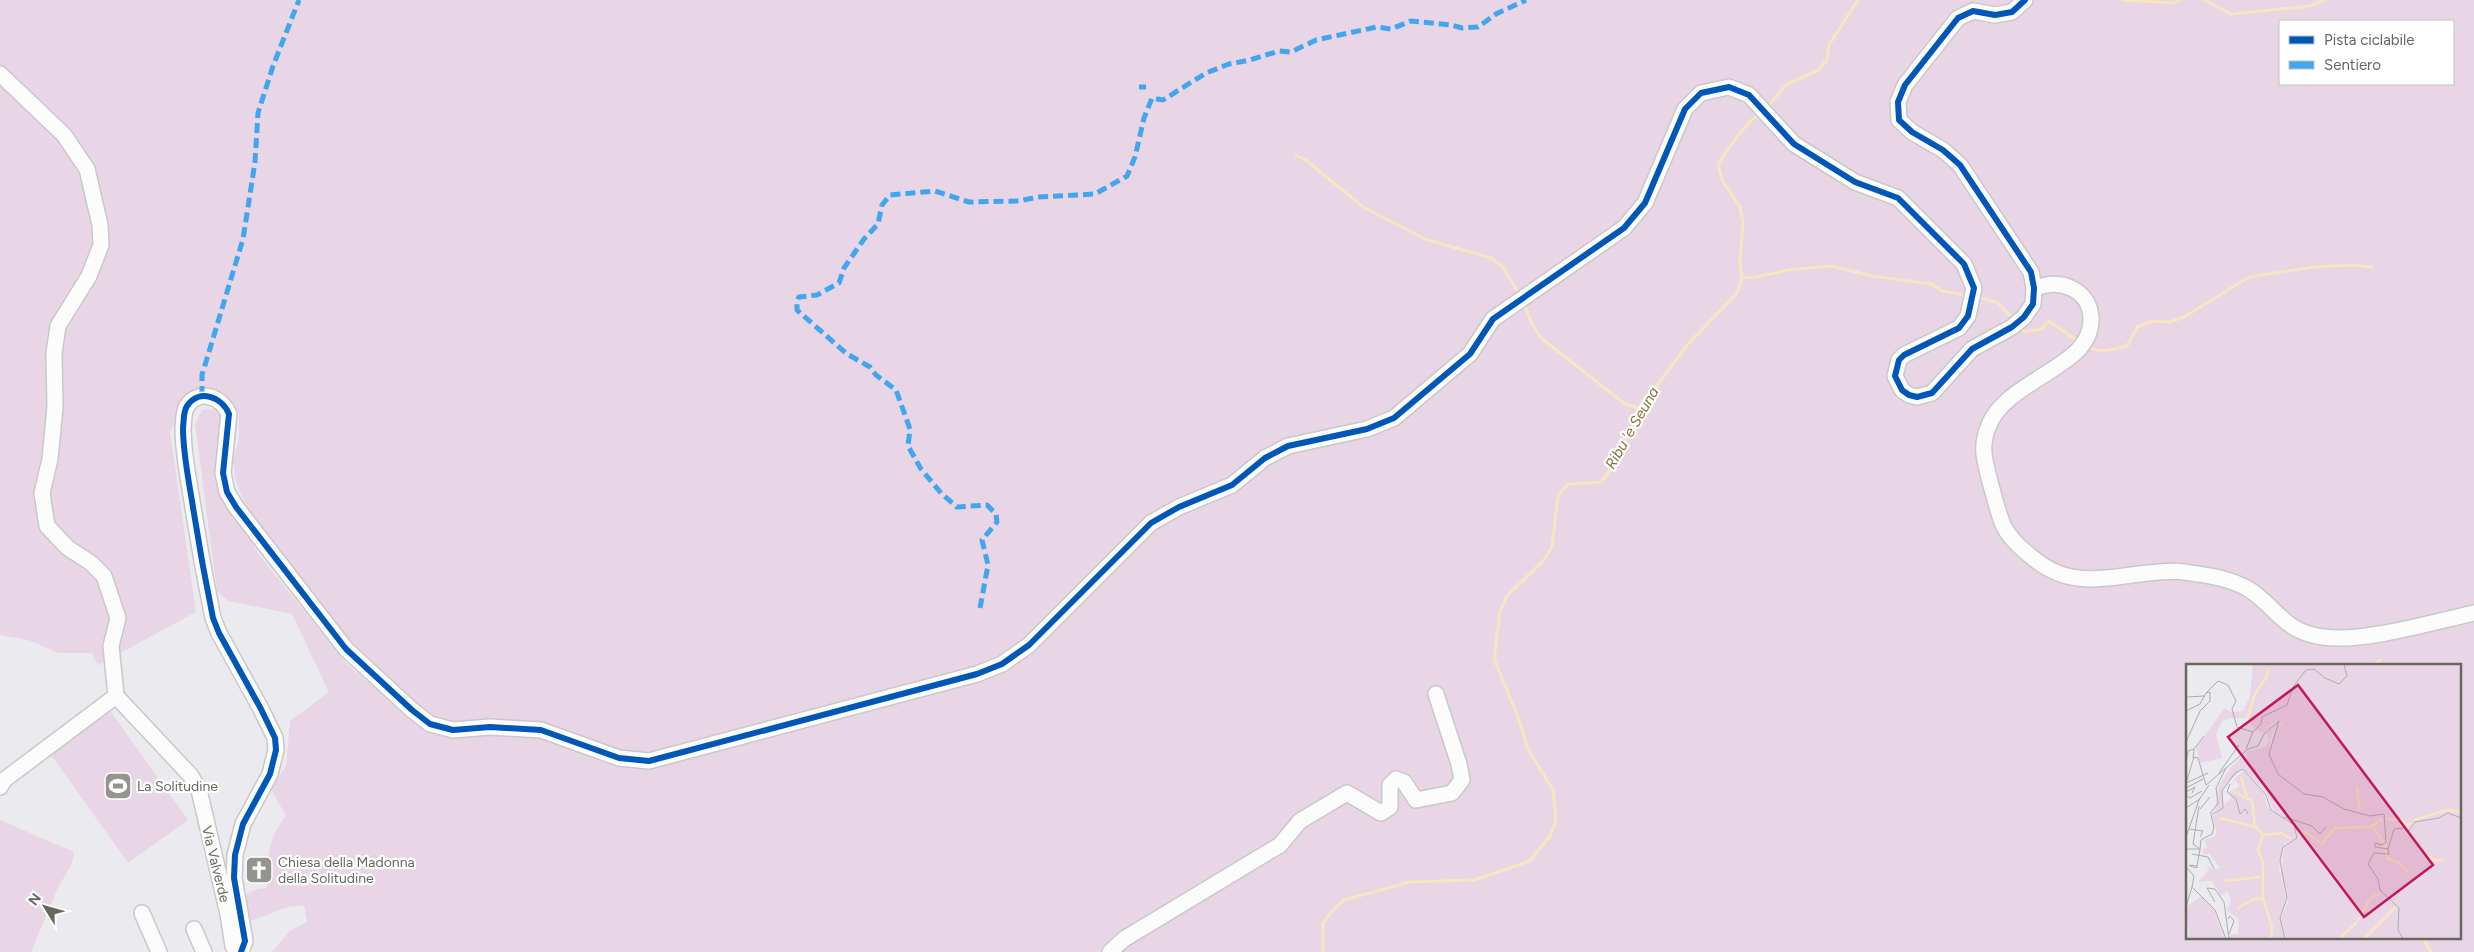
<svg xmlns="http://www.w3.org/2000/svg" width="2474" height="952" font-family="Figtree,sans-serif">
<rect width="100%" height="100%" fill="#eaeaef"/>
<g fill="#e8d6e6" fill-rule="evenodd">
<path d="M0,0H2474V952H272L290,931L307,922L304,905L288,907L251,921L245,895L257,889L266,888C270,881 268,873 268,864C269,844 274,831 286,816L271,789L286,766L290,721L329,692L292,614L228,601L217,591L195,424L202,410L222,408L218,481L257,552L345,662L413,720L417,703L368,660L333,621L247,510L235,479L233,460L239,438V413L227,399L195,395L170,431L196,612L98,665L92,653H59L28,640L0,635ZM2280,21H2453V84H2280ZM2188,666H2460V938H2188Z"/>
<path d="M109,709L188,820L128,863L49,752Z"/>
<path d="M0,820L74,852L72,863L57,890L31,952H0Z"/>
</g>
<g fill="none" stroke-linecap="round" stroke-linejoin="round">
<g stroke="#f7e6c0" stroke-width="3">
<path d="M2123,0L2173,3L2180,0"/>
<path d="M2204,0L2231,14L2310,6L2325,0"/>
<path d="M1767,107L1787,84L1817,71L1827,60L1829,45L1858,0"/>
<path d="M1296,155L1306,160L1363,207L1425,239L1491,258L1503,267L1519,294"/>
<path d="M1742,278L1756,277L1788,270L1831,266L1872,276L1931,284L1942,291L1969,296"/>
<path d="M1977,297L1998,303L2013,319"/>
<path d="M1524,304L1532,324L1541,338L1625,404L1642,409"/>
<path d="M2019,326L2025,332L2041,329L2049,321L2079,342"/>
<path d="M2087,346C2103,355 2111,349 2127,346L2137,327L2153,321L2170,322L2184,317L2249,277L2313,267L2351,265L2372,267"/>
<path d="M2373,666L2380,660"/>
<path d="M2423,938L2431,952"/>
<path d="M1323,952V923L1332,911L1344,900L1410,882L1474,880L1530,861L1550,836L1556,821L1553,790L1528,749L1518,717L1494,659L1500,611L1507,596L1544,560L1552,547L1558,496L1568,484L1601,482L1611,469L1650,395L1687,345L1737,293L1742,278L1740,261L1743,223L1740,207L1722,180L1718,164C1731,145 1742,127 1760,113"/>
</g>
<g stroke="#c9c8c9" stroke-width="18">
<g id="minor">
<path d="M0,74L64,135L87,169L100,225L101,245L89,276L58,326L54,353L55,407L50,459L42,493L47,526L68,548L91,563L104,576L118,618L111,646L116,696L191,776L199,790L228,914L233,946L238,952"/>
<path d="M2034,288C2048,284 2058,282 2071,288C2095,299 2097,329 2079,349C2056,374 2002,391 1989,425C1985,434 1983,443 1984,454C1985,465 1999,517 2004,527C2011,540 2022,549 2033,558C2073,592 2112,575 2159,572C2167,572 2176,570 2184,572C2206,575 2231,578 2250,590C2278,609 2284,632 2323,637C2363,643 2433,622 2474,613"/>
<path d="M0,787L4,780L116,696"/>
<path d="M142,913L159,952"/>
<path d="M194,929L204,952"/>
<path d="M241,952L245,941L234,878L235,855L243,824L270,774L276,750L275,738L261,709L219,633L213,618C205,579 198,540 192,501C188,477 183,452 183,428C184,421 183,412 187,406C199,388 222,397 229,414L223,473L227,492L236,507L346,649L412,710L430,724L453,730L490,727L541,730L619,758L649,761L977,674L1002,664L1029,645L1151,523L1179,507L1232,485L1265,458L1288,446L1367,429L1394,418L1470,354L1493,319L1624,228L1645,203L1685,109L1701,93L1729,87L1749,95L1794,144L1855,182L1898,198L1964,264L1974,288L1968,316L1959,328L1904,355L1899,360L1895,376L1902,390L1909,395L1917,397L1932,393L1972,349L2012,327L2024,317L2033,304L2034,288L2031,272L1960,165L1943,150L1912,132L1899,120L1898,102L1905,85L1958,18L1973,11L1995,15L2012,12L2025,0"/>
<path d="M1110,952L1124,939L1280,845L1300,821L1347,793L1381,813L1390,807V785L1396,779L1404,782L1416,800L1452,793L1462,780L1459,764L1436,694"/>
</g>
</g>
<use href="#minor" stroke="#fcfcfd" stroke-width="15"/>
<g stroke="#41a6ee" stroke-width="5" stroke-dasharray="10 5" stroke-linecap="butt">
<path d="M1139,87H1146"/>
<path d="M202,396V375L243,239L255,162L258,113L273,66L299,0"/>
<path d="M980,608L988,565L982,540L997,522L996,514L987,505L957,507L941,493L921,469L908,446L910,429L896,390L876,375L870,367L847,354L797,310V302L799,297L817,295L839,283L844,268L864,239L878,224L882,205L890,195L935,191L969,202L1019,201L1038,197L1095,194L1127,176L1135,157L1144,118L1152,98L1163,100L1206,73L1229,64L1250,60L1279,51L1291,52L1316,40L1377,27L1391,29L1411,21L1451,25L1462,28L1478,27L1496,14L1526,0"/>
</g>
<g stroke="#fff" stroke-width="9">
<path id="cycleway" d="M241,952L245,941L234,878L235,855L243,824L270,774L276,750L275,738L261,709L219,633L213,618C205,579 198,540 192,501C188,477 183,452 183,428C184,421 183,412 187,406C199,388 222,397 229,414L223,473L227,492L236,507L346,649L412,710L430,724L453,730L490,727L541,730L619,758L649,761L977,674L1002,664L1029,645L1151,523L1179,507L1232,485L1265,458L1288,446L1367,429L1394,418L1470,354L1493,319L1624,228L1645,203L1685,109L1701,93L1729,87L1749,95L1794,144L1855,182L1898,198L1964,264L1974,288L1968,316L1959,328L1904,355L1899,360L1895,376L1902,390L1909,395L1917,397L1932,393L1972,349L2012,327L2024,317L2033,304L2034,288L2031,272L1960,165L1943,150L1912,132L1899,120L1898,102L1905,85L1958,18L1973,11L1995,15L2012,12L2025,0"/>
</g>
<use href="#cycleway" stroke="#0057b8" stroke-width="6"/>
</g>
<defs>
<g id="stadium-square" transform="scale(1.4375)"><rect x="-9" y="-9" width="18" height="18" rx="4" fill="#959491" stroke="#fff"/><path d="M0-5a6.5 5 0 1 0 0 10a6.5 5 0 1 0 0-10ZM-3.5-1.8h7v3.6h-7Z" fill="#fff"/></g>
<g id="church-square" transform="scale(1.4375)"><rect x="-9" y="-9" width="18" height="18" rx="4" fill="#959491" stroke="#fff"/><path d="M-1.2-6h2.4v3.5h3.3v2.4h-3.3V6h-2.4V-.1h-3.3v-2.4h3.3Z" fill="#fff"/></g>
</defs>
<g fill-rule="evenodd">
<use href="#stadium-square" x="118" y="786"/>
<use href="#church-square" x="259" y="870"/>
</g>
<g text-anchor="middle" stroke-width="4.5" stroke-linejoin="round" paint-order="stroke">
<g font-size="14" fill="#67665f" stroke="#fff" text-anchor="start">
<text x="137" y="791">La Solitudine</text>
<text x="278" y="867">Chiesa della Madonna<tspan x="278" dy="16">della Solitudine</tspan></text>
</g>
<g font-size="14" fill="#67665f" stroke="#fff">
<text transform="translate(216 864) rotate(76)" y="5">Via Valverde</text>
</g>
<g font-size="15" font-style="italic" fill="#847238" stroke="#fff">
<text transform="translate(1632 428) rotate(-60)" y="5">Ribu 'e Seuna</text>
</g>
</g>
<g transform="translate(2186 664)">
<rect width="275" height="275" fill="#eaeaef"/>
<path d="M67,0H275V275H100L95,255L102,238L95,210L98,183L109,176L108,162L88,147L81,130L57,104L38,122L35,144L29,147L32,124L45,103L55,93L62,94L60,88L79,83L83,76L81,69L91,58L94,60L89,63L86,70L82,90L90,64L95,61V59L90,57L78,69L69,65L61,54H44L36,57L30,70L36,94L14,99L10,83L39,44L45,48L57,47L64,33ZM58,107L78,130L82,144L107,162L110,174L98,180L93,203L100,235L94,252L98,275H43L44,270H52L53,255L40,246L45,238L42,227L35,232L26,217L12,218L23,206L20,201L27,206L34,204L23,189L19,191L16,186L21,183L18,176L27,173L31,168L26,153L45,134L43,128L54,122L48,115ZM16,232L28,245L38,275H0L3,270L0,243Z" fill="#e8d6e6"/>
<path fill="none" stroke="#f7e6c0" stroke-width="2.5" d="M61,55L69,30L81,12L83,4M55,113L61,133M171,124L174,147M47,127L66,137L69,162L77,171L72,186L77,199V234L86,263L85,275M34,154L69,163M200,155L215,156L221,161L226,159M228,156L261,146L275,148M187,164L197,177L201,194L215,200L222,208M224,169L238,189L247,196H257M77,171L95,169L105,175M113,171L120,168L136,180L149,164L185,163L196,155M38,217L74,213M52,244L68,235H76M153,275L171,258L185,233L194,230M178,275L210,243"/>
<path fill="none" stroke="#aeadac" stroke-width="1" d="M20,29L32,17L42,21L50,37L46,45L51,63L67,68M0,33L19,32M0,47L14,40L20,29L24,28V37L14,47L0,78M60,85L67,68L75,60L76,53L101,41L107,23L120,6L128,5L139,14L153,20L161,12L158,0M7,94L8,85L18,72M0,99L2,87L8,85M40,104L62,85L72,82L78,70L93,57L83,90L92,110L118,130L137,133L158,145L184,152L198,150L200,178L196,181L189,179V183L202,185L208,165L218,164L222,168L229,158L253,154L262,149L275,154M33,109L53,81M0,119L22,109M0,119L8,93L12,94L20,121L40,104M44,120L41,128L50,135L54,150L59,145L62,150M0,124L17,115M0,128L9,123L6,129M0,131L4,134L16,127M0,144L14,135M14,145L24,133M24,150L32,139L30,124L40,104M98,153L126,162L134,170L140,163M28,163L25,151L37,144L36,127L49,109L57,105L80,131L85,146L108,161L111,174L97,183L94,197L101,234L94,254L99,275M3,165L17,167L14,173M0,173L13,136L23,121M0,185H14L15,176L26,170L28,163M202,185L203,190L188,189L182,200L192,215L194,226L213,244L212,266L217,275M6,190L22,193L28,205M3,202L4,201L11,202V204L4,202M11,202L14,185L7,180L13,142M1,204L8,212L6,223M29,238L21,224L29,225L38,238L43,275M0,243L6,223L29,246L40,275M42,255L44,252L48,257L43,270"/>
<path fill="#c2185b" fill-opacity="0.15" stroke="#c2185b" stroke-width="2.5" d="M112,21L247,201L178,253L42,73Z"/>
<rect width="275" height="275" fill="none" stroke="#67665f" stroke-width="2.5"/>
</g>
<rect x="2279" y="20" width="175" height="65" fill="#ffffff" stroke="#c2c2bf"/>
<rect x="2289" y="36" width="25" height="8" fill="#0057b8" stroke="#c2c2bf"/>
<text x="2324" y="45" font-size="15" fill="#67665f">Pista ciclabile</text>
<rect x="2289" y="61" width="25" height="8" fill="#41a6ee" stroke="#c2c2bf"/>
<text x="2324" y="70" font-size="15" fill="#67665f">Sentiero</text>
<g transform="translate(45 907) rotate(307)" stroke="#ffffff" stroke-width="4" paint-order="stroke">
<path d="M0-4L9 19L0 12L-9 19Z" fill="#67665f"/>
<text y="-8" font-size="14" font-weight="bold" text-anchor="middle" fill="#67665f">N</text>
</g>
</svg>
